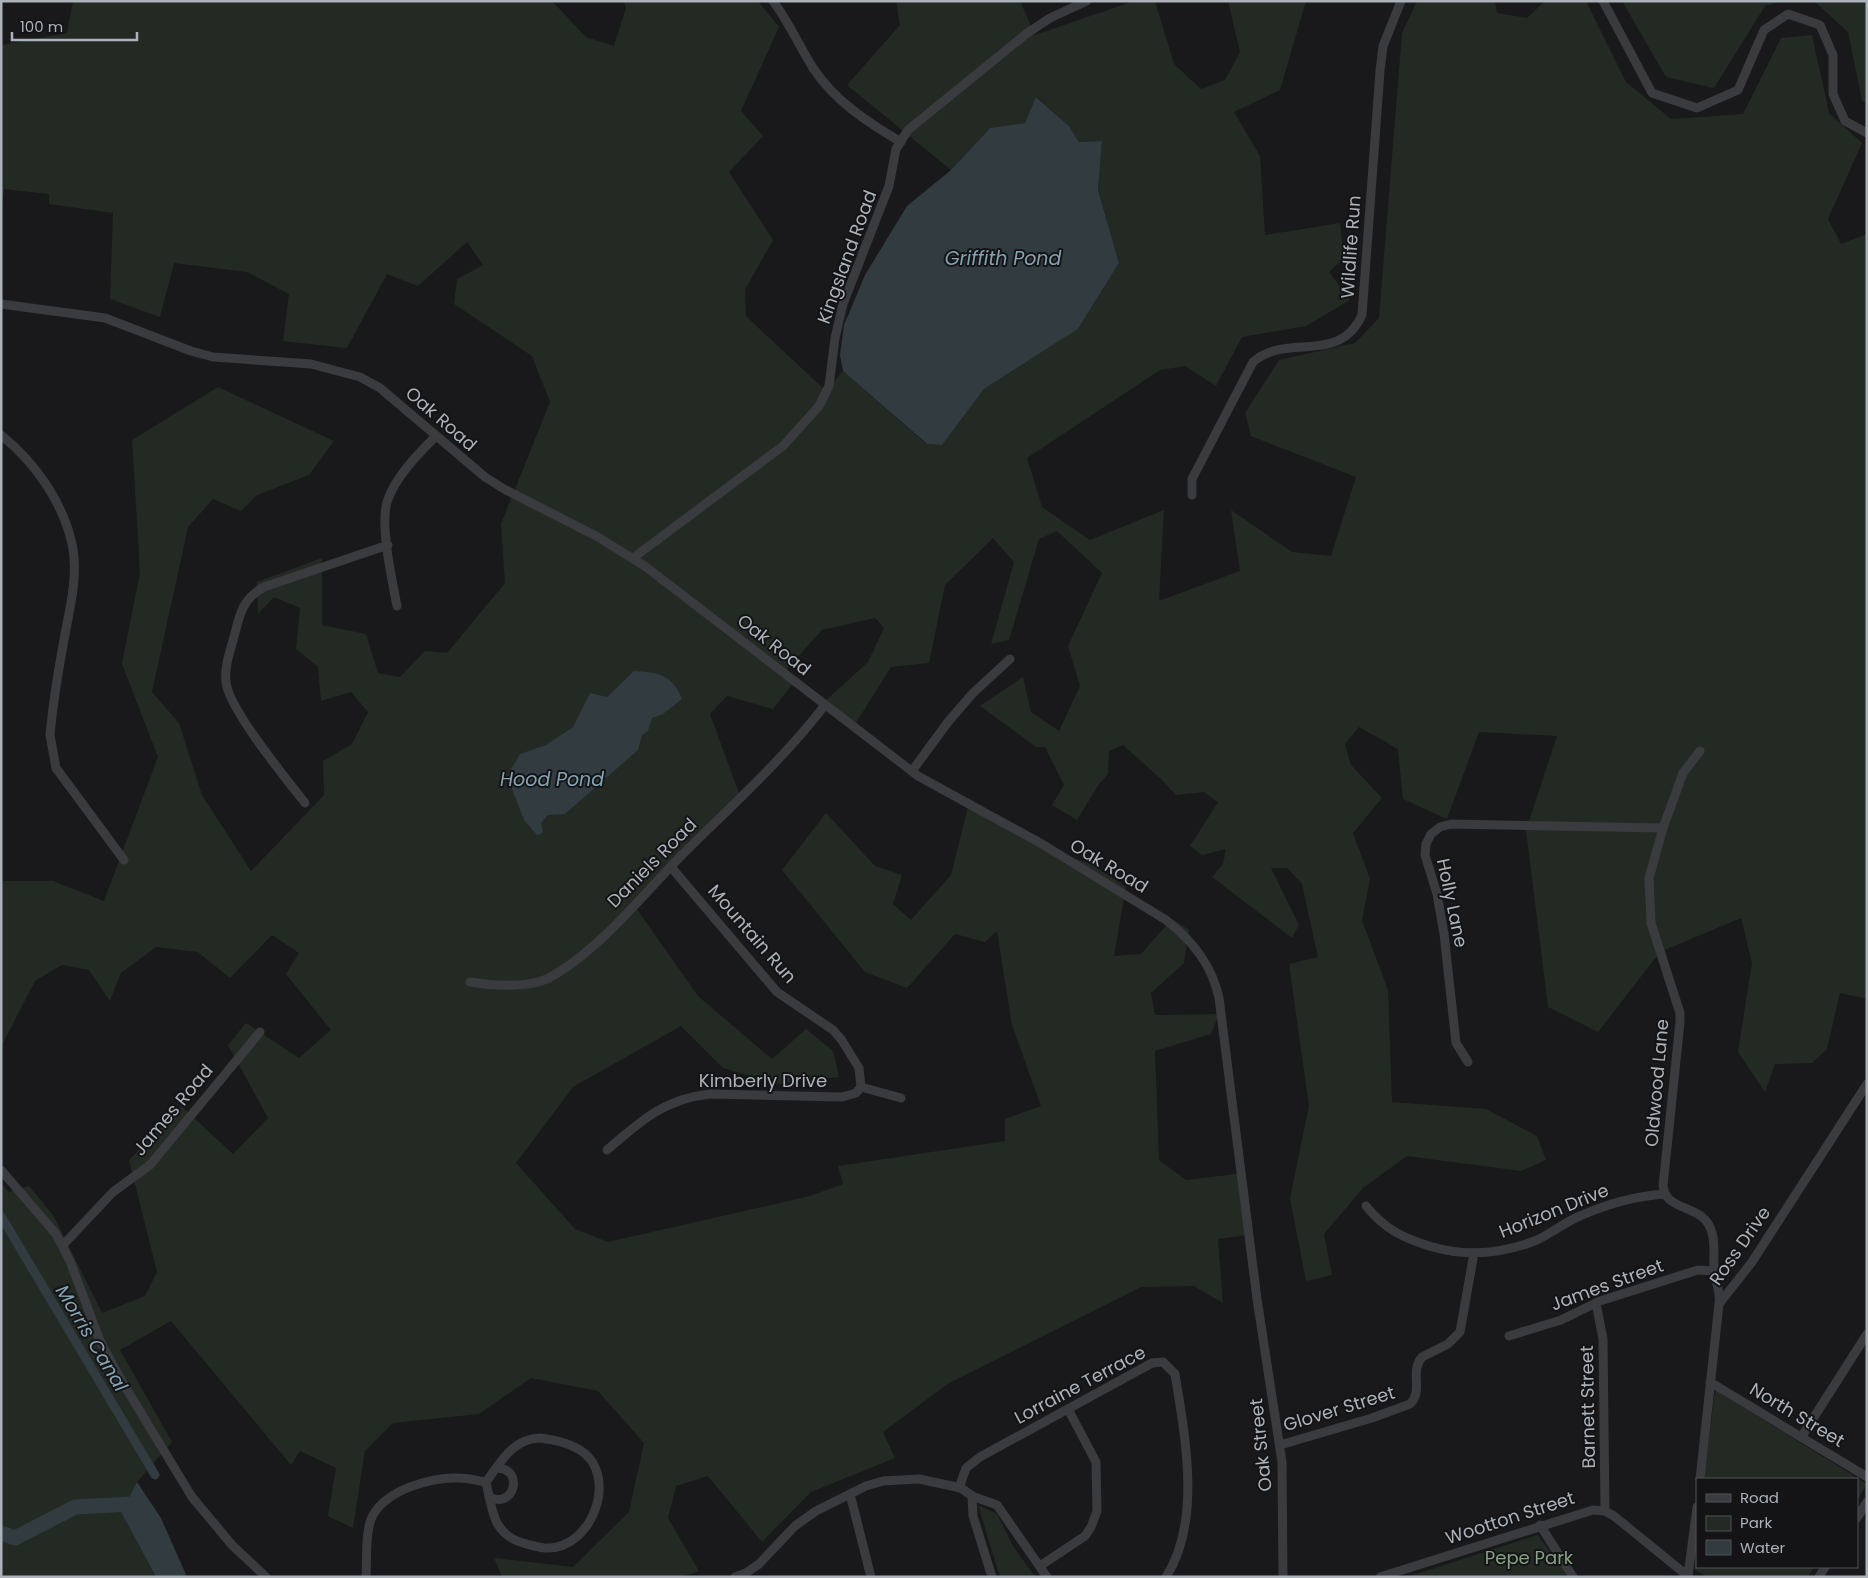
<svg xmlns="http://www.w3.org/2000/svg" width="1868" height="1578" font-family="Poppins,sans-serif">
<rect width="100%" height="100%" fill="#19191b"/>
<g fill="#232a23">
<path d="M73,1H552L586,37L614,46L626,8L624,1H758L779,27L741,111L763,136L729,172L773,240L745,290L746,316L826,391L843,371L926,444L942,445L984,389L1078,329L1119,263L1098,190L1102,141L1079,142L1069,126L1037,97L1025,123L990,128L951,170L847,85L900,25L896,1H1020L1035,35L1134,1H1155L1174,64L1201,89L1225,80L1240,52L1228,1H1306L1280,90L1234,112L1260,156L1265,235L1340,223L1344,258L1329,272L1350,300L1306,326L1242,337L1216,386L1185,366L1160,370L1027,458L1042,507L1090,540L1164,510L1159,601L1240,571L1231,510L1292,552L1331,556L1356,477L1251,436L1245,413L1279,360L1355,343L1379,318L1402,33L1417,1H1495L1497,13L1527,18L1545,1H1586L1626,82L1671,119L1743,114L1781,38L1812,35L1829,113L1862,143L1828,219L1841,244L1867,234V999L1840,993L1827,1049L1812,1063L1775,1064L1765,1092L1738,1052L1752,963L1741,918L1660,952L1598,1032L1548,1007L1526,830L1557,736L1479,732L1447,819L1403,799L1398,749L1359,727L1345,744L1351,765L1382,798L1353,833L1370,879L1362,920L1388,990L1392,1102L1486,1109L1537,1136L1546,1160L1521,1171L1407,1156L1363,1188L1324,1234L1332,1275L1306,1281L1290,1198L1309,1106L1289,964L1318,957L1302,884L1287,868H1271L1299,925L1292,938L1212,877L1223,864L1226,849L1202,855L1190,846L1218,802L1204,792L1176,795L1161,779L1123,745L1109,751L1108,774L1099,784L1077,820L1052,805L1064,785L1045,747H1036L980,706L1023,677L1031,712L1059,731L1080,686L1068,646L1102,573L1057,531L1039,539L1009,640L991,644L1014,562L993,538L945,585L929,663L891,667L854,726L824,702L868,662L884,628L875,618L822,630L784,672L795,681L773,709L727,696L710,714L740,796L634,905L698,996L772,1059L806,1029L833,1051L839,1077L778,1084L723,1068L681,1026L573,1087L516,1163L575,1229L608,1242L810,1196L843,1184L838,1166L1005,1141V1119L1041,1106L1012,1025L997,931L985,942L955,934L907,988L865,972L782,870L826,813L875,866L902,875L893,904L911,920L951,875L969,803L1049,850L1091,864L1126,887L1114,956L1141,954L1172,919L1189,930L1184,963L1151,993L1155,1015L1219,1014L1211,1034L1155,1051L1159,1160L1186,1180L1245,1173L1253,1234L1218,1239L1223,1303L1194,1286L1141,1287L949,1383L883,1432L895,1458L811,1492L762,1542L708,1476L676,1486L668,1518L699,1571L682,1577H502L494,1558L573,1567L629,1512L644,1443L598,1391L531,1378L479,1414L393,1423L365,1451L353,1528L328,1516L336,1468L300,1451L291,1465L171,1321L120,1350L172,1442L137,1482L121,1512L156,1577H1V1225L4,1222L1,1216V1183L9,1192L29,1186L53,1215L102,1313L145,1296L157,1272L129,1160L181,1106L233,1154L268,1118L228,1045L246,1023L299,1058L331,1030L286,974L299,953L272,935L230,978L198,952L156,947L121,973L110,1001L89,970L62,965L35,981L1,1047V881H53L104,901L158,757L122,664L140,572L132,440L218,387L334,441L309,475L257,495L241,511L213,499L188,527L152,692L179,723L202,795L251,871L324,795L323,761L352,744L368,712L351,692L321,701L318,667L296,649L300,608L274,597L258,614L257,582L322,558V625L366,634L378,673L400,677L425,651L447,653L505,583L501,524L550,402L532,356L454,304L457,279L483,265L467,242L418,286L387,274L347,348L283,341L289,294L247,272L174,263L160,317L110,299L113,213L49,204V194L4,189L1,212V45L67,33Z"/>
<path d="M1622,1H1783L1765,6L1714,88L1666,77Z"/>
<path d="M1814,1H1867V103L1862,101L1848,32Z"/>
<path d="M1715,1390L1867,1484L1857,1501V1479H1704Z"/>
<path d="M978,1505L997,1514L1013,1546L1035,1577H1000Z"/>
<path d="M1538,1535L1568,1577H1407Z"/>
<path d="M1697,1543V1567H1814L1808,1577H1707L1694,1569Z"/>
</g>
<g fill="#313b40">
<path d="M1036,97L1069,126L1079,142L1102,141L1098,190L1119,263L1078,329L984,389L942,445L927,444L843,371L840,355L844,325L865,275L907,206L951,170L990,128L1025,123Z"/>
<path d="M634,671C658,672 673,675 682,699L663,714L652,718L648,731L642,735L638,750L565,814L548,815L541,823L543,833L537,835L524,820L507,776L520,754L546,745L573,727L590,693L607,697Z"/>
<path d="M137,1482L161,1518L187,1577H156L121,1512Z"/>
</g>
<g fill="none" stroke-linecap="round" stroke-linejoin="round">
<path stroke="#313b40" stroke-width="9" d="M1,1216L155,1475"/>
<path stroke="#313b40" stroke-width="15" d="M1,1533L15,1538L75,1507L132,1504L137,1515"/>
<g stroke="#3a3b3f" stroke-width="9">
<path d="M773,1C789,22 799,46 813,68C835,101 867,122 901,142"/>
<path d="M1603,1L1652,93L1697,108L1738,90L1764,30L1788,14L1820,25L1833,55V94L1845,121L1867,133"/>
<path d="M1,304L105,318L191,351L213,357L311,364L360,377L380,388L485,477L504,489L598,537L646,567L918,776L1042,844L1166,920C1193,941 1212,965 1219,998L1257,1299L1282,1462L1283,1577"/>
<path d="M1,435C36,463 65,505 73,549C78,579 69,611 64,640C58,672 53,703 50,735L56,768L124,860"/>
<path d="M1192,495V479L1253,362C1287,332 1339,366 1362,315L1380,71L1383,46L1401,1"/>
<path d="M633,558L783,446L819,406L829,386L835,338L843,304L889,186L896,149L908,130L1026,34L1050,18L1087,1"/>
<path d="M397,606C392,580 380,526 387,502C395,477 418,454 436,436"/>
<path d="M912,771L948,722L973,693L1010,659"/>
<path d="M305,803C287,780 228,708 226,682C224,666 231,649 235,633C240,612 244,598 264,587L388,545"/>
<path d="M671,867L777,992L833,1030L841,1039L859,1068L861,1087"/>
<path d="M470,982C492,986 529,988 549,978C597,952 641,897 679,858C729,808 782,761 825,705"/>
<path d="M1468,1062L1456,1043L1444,934L1437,894L1425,855L1426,844L1431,834L1440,827L1451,824L1663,828"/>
<path d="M861,1087L901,1098"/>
<path d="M607,1150C641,1121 664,1099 710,1094L842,1097L856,1093L861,1087"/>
<path d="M1,1170L56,1234L70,1261L100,1341L121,1380L192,1497L232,1545L266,1577"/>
<path d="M1665,1194L1663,1186L1680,1022V1013L1651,923L1649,878L1663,828L1683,773L1700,751"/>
<path d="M1366,1206C1385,1229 1401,1237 1429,1246C1465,1257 1502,1254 1537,1240C1552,1233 1565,1222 1580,1216C1607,1204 1636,1196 1665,1194C1672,1206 1690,1208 1701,1216C1718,1229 1713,1251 1714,1270C1715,1282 1721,1291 1719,1304"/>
<path d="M63,1245L113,1192L150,1165L260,1032"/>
<path d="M1596,1303L1603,1339L1605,1511"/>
<path d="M1509,1336L1561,1320L1600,1301L1698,1270L1714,1271"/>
<path d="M1710,1382L1867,1477"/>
<path d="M1802,1436L1867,1334"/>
<path d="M540,1438C554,1440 567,1442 580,1450C620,1475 592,1551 545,1548C540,1548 535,1546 530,1545C515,1541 505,1537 497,1523C491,1511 489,1495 486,1482C501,1462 512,1439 540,1438Z"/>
<path d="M1280,1445L1372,1418L1410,1404C1424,1391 1409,1372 1422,1357L1448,1344L1460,1332L1474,1253"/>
<path d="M1700,1479L1719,1304L1752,1262L1867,1084"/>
<path d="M959,1488L966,1468L980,1457L1152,1363L1163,1362L1175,1374C1185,1436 1202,1521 1166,1577"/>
<path d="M850,1494L871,1577"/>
<path d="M972,1496L973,1516L992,1577"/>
<path d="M489,1497C514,1510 525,1469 497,1468"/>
<path d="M1857,1518L1867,1502"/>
<path d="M1540,1525L1573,1577"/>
<path d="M1040,1566L1085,1536L1091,1527L1097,1511L1096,1462L1068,1409"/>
<path d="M1688,1576L1697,1507"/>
<path d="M366,1577C367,1561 365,1528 373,1515C388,1489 432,1477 459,1478C468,1478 478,1481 486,1482"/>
<path d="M735,1577L746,1573L759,1564L795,1526L816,1511L866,1486L883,1481L919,1479L961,1488L972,1496L997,1505L1047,1577"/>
<path d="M1380,1577L1593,1510L1605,1511L1614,1516L1689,1577"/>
<path d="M1819,1577L1825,1567"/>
</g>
</g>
<g text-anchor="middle" stroke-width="4" stroke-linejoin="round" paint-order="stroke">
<g font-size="18" fill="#acb2ba" stroke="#141416">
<text transform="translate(1351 247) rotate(-86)" y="6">Wildlife Run</text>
<text transform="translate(847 257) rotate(-70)" y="6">Kingsland Road</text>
<text transform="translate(441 419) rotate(41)" y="6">Oak Road</text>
<text transform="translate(774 645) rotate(38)" y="6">Oak Road</text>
<text transform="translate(652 863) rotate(-45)" y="6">Daniels Road</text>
<text transform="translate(1109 866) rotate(31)" y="6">Oak Road</text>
<text transform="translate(1452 903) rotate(78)" y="6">Holly Lane</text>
<text transform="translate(752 934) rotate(49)" y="6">Mountain Run</text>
<text x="763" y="1087">Kimberly Drive</text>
<text transform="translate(1657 1083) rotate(-85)" y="6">Oldwood Lane</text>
<text transform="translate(173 1110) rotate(-50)" y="6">James Road</text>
<text transform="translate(1554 1211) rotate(-22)" y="6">Horizon Drive</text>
<text transform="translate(1740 1246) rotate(-55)" y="6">Ross Drive</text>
<text transform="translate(1607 1285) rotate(-20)" y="6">James Street</text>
<text transform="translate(1080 1385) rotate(-28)" y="6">Lorraine Terrace</text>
<text transform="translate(1588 1407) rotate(-91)" y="6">Barnett Street</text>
<text transform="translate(1339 1409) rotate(-17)" y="6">Glover Street</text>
<text transform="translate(1797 1415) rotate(31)" y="6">North Street</text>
<text transform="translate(1261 1445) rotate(-96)" y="6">Oak Street</text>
<text transform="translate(1510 1518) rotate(-18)" y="6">Wootton Street</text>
</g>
<g font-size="18" fill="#86a384" stroke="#141416">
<text x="1529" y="1564">Pepe Park</text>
</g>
<g font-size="19" font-style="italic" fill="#85a3b2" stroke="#141416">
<text x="1003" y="265">Griffith Pond</text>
<text x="552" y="786">Hood Pond</text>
<text transform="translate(92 1338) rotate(59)" y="7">Morris Canal</text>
</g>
</g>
<rect width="1868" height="1578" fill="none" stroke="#acb2ba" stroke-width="5"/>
<rect x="1696" y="1478" width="162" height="90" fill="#141416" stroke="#515358"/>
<rect x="1706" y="1494" width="25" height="8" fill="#3a3b3f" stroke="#515358"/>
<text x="1740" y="1503" font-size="15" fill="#acb2ba">Road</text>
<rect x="1706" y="1516" width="25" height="15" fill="#232a23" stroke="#515358"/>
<text x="1740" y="1528" font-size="15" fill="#acb2ba">Park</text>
<rect x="1706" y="1540" width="25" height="15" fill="#313b40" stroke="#515358"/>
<text x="1740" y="1553" font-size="15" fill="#acb2ba">Water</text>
<path d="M12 32v8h125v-8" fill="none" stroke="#acb2ba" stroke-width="2.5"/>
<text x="20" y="32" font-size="15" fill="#acb2ba" stroke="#141416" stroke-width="4" paint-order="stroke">100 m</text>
</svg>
